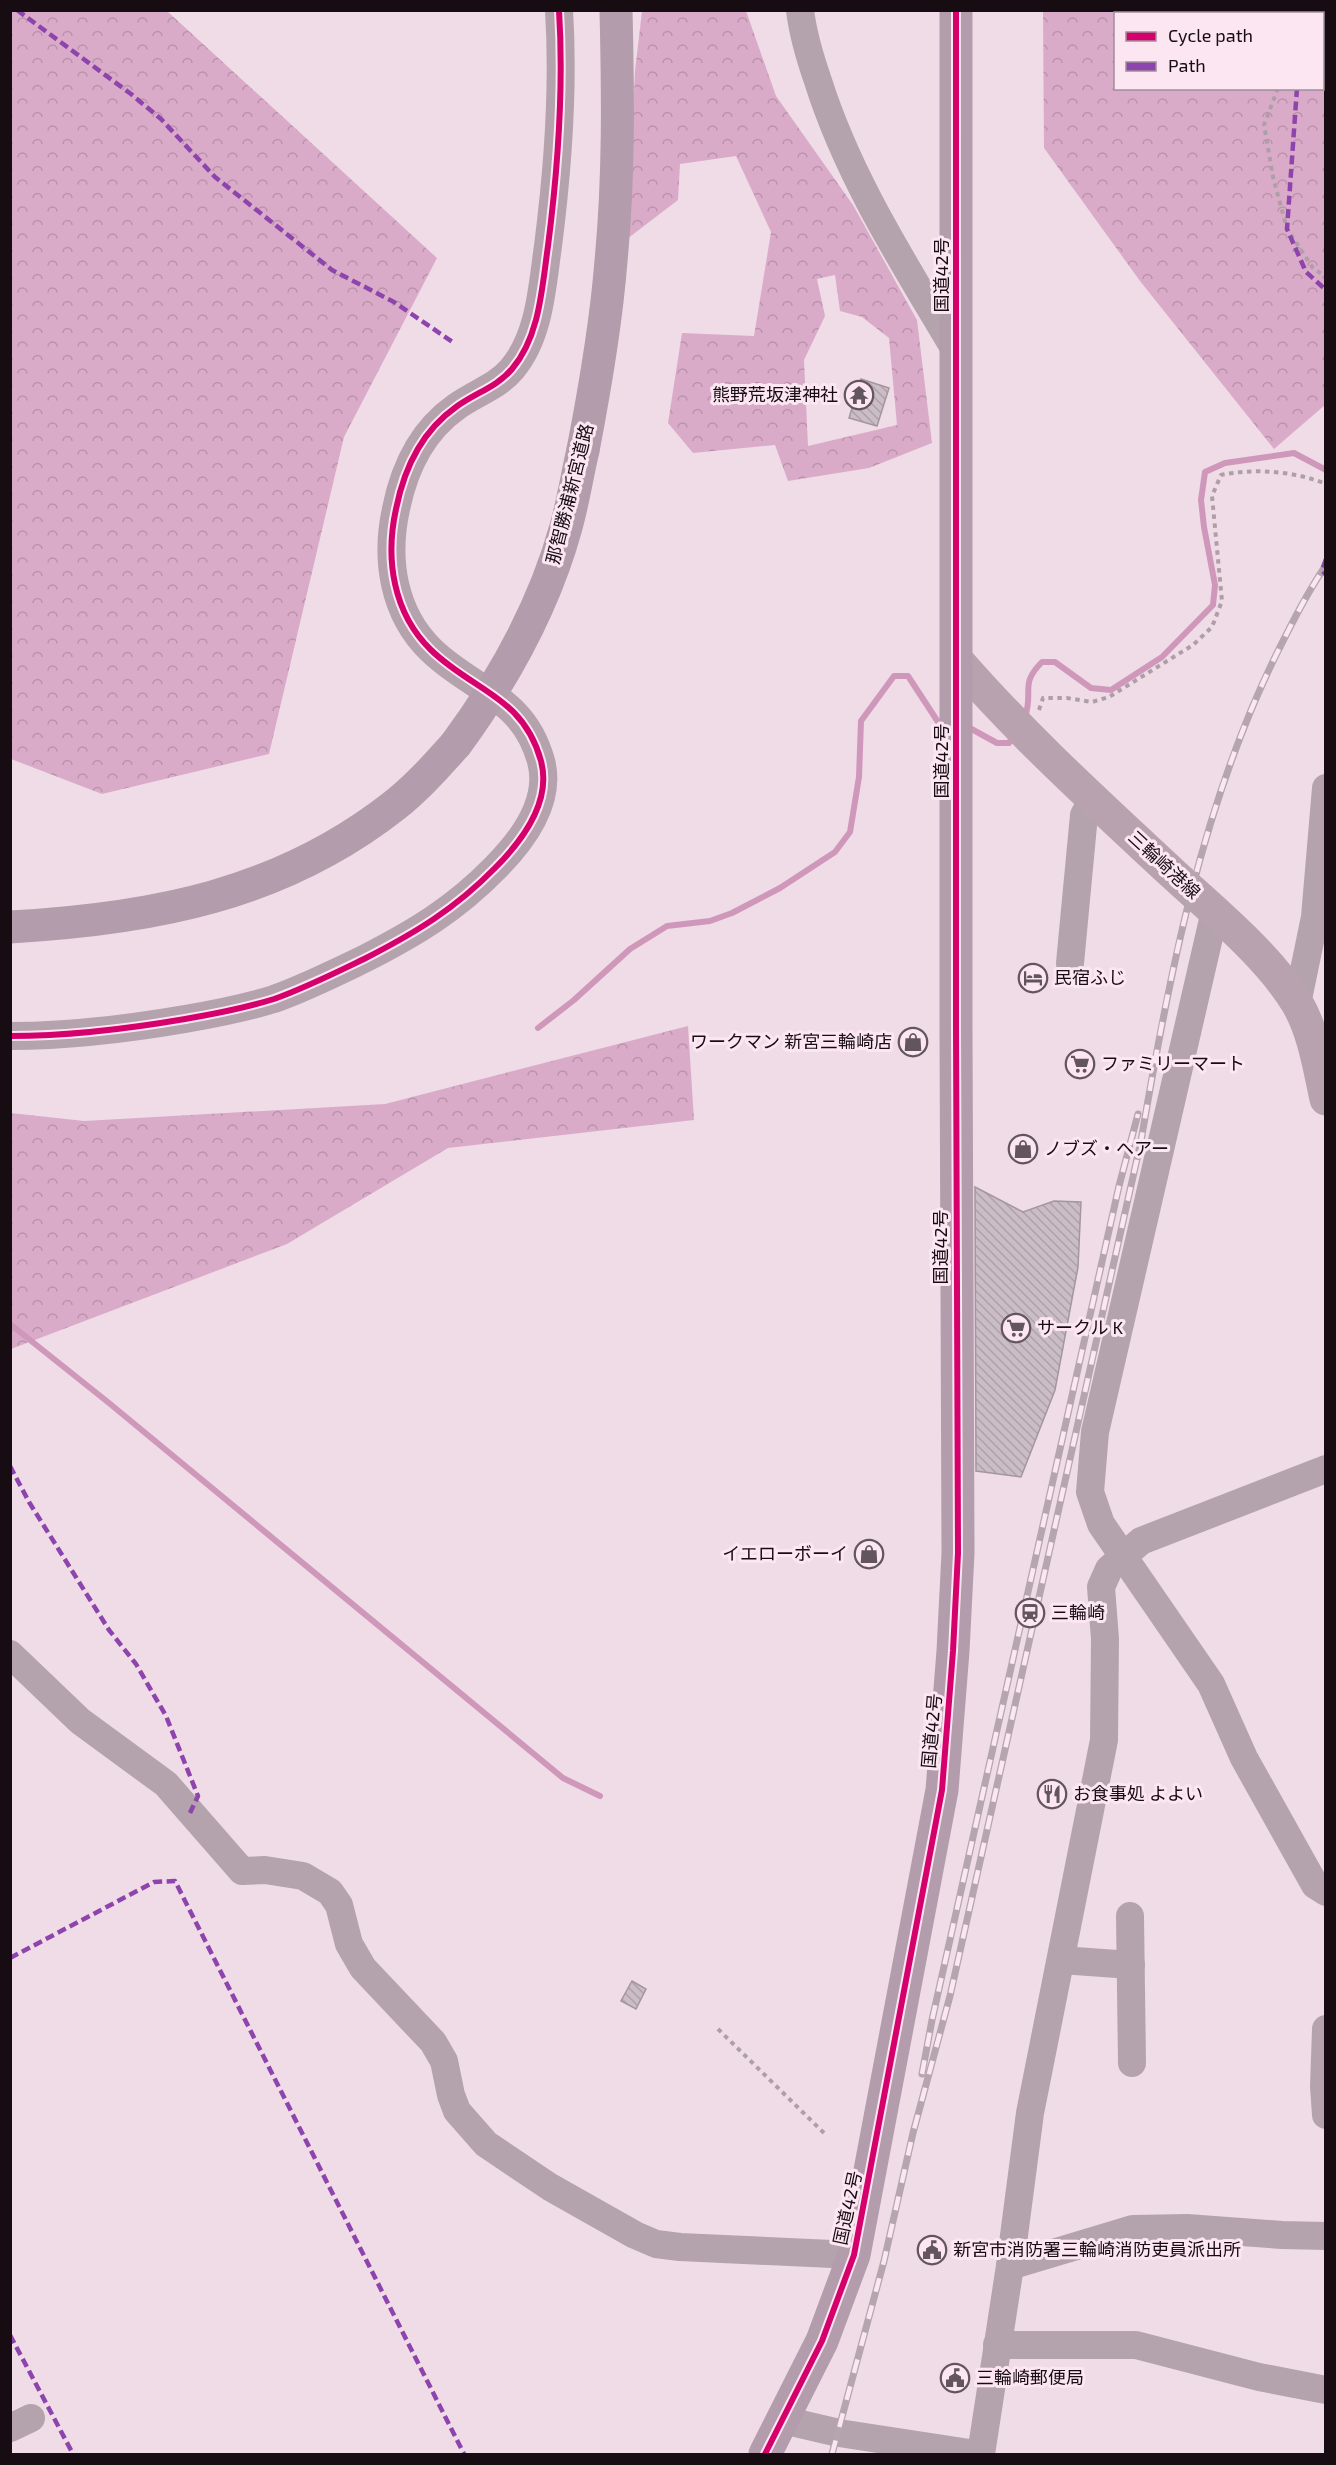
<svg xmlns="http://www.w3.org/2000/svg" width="1336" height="2465" font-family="'Exo 2','Noto Sans JP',sans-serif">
<defs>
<pattern id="forest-crowns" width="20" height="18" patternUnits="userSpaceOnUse" patternTransform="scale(1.5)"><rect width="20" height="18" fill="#daabc8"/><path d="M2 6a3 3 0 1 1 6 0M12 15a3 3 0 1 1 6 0" fill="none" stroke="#ba92ab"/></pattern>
<pattern id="building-back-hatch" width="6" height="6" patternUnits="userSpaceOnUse" patternTransform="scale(1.5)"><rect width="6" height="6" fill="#cbbdc5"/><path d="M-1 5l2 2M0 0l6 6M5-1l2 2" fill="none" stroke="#aea1a8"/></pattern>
</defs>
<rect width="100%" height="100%" fill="#efdce7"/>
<g fill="url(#forest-crowns)" fill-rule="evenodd">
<path d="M10,11H167L437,258L344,437L269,754L102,794L11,759Z"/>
<path d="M642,11H746L776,96L853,205L917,320L932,443L869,468L788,481L775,445L693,453L668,423L682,333L754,336L771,232L736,156L680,164L678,200L627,239L635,71ZM835,275L840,311L862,317L889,338L897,425L808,446L804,360L825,316L817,279Z"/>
<path d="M1043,11H1325V405L1274,449L1140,281L1044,148ZM1116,14H1322V88H1116Z"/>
<path d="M688,1026L694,1120L448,1148L287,1244L11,1349V1113L84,1121L385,1104Z"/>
</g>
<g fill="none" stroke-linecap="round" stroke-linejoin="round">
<g stroke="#cf98ba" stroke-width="6">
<path d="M1025,717C1034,691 1019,685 1042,662H1055L1091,688L1111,690L1162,657L1213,605L1215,585L1204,527L1201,500L1205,472L1225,463L1294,453L1326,470"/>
<path d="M966,726L997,743H1009L1013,736"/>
<path d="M538,1028L574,1000L630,949L667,926L710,921L732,913L780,888L835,852L850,832L859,777L861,721L894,676H908L940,725H947"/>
<path d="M10,1324L109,1403L563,1778L600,1796"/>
</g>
</g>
<g fill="url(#building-back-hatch)" stroke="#a4969e" stroke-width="1.5">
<path d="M861,379L889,388L877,426L849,418Z"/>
<path d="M975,1187L1023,1212L1054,1201L1081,1202L1078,1267L1055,1390L1021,1477L976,1471Z"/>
<path d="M632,1981L646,1989L636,2009L621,2001Z"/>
</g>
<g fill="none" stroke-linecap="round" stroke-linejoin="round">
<g stroke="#ae9fa7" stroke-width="4" stroke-dasharray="4.5 4.5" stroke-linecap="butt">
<path d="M1269,10L1270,14"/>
<path d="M1278,88L1264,125L1273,177L1287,229L1313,268L1326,277"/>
<path d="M1039,710L1043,698H1067L1092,702L1109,697L1193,645L1212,627L1222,601L1212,496L1221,475C1255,468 1294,471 1326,484"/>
<path d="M718,2029L827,2136"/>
</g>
<g stroke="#b4a3ad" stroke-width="28">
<path d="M800,10C803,35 810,58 818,81C849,179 905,265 957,353"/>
<path d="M1215,911L1095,1432L1090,1492L1101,1524L1211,1684L1244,1758L1315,1885L1326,1892"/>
<path d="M1070,963L1084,815L1093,799"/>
<path d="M1297,1004L1315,917L1326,788"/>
<path d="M10,1036C70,1036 127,1029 185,1019C214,1014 245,1008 274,999C305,988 335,973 364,959C415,933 455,909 495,868C522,841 552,802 541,761C523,696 473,691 431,650C393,613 385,559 396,509C404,469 422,431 456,407C475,393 497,387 512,369C540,336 542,287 548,246C558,168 564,89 559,10"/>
<path d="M10,1654L80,1721L166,1784L242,1871L265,1870L303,1876L330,1892L339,1905L349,1944L363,1968L433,2042L444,2061L451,2095L457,2111L486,2144L550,2187L635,2235L656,2244L680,2247L854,2255"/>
<path d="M1130,1916L1132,2063"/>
<path d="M1061,1960L1131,1965"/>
<path d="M1326,2029L1324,2086L1326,2115"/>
<path d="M1010,2266L1133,2229L1187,2228L1282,2235L1326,2236"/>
<path d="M997,2345H1136L1259,2377L1326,2390"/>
<path d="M783,2420L839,2433L976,2454"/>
<path d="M10,2428L31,2418"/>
<path d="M981,2454L1010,2266L1030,2113L1104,1740L1105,1639L1101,1587L1109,1569L1141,1541L1326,1469"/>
</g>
<path stroke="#b8a2b0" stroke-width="33" d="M957,660C1023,736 1097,803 1171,872C1212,910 1268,955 1297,1003C1314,1032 1319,1067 1326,1099"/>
<g stroke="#b39cab" stroke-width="33">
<path d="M583,450C595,388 606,325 611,261C619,178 618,94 616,10"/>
<path d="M10,927C152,919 281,895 395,805C418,787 437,765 456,744"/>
<path d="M765,2454L822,2341L854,2255L942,1790L953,1651L958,1553L956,1027V10"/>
</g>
<g stroke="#b5a5af" stroke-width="7">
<g id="rail">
<path d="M922,2074L932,2020L1119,1186L1138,1114"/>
<path d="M832,2454L884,2261L913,2133L950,1996L1141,1141C1169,975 1202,805 1277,653C1292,623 1307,593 1326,565"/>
</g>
</g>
<use href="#rail" stroke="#fbe6f2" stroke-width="4.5" stroke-dasharray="14" stroke-linecap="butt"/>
<path stroke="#b39cab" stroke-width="33" d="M456,744C505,677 544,607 566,527C573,502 577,476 583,450"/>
<g stroke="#8e44ad" stroke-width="4.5" stroke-dasharray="9 4.5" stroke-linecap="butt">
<path d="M17,10L131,94L161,119L215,177L332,270L394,302L454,343"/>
<path d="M1298,10V14"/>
<path d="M1297,88L1287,229L1306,272L1326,290"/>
<path d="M1326,559L1322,570L1326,575"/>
<path d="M10,1466L29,1502L109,1630L136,1664L166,1716L198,1796L190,1813"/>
<path d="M10,1958L154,1882L175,1881L464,2454"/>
<path d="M10,2335L73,2454"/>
</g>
<g stroke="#fbe6f2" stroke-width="10">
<g id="cycleway">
<path d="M10,1036C70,1036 127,1029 185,1019C214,1014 245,1008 274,999C305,988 335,973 364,959C415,933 455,909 495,868C522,841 552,802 541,761C523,696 473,691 431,650C393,613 385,559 396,509C404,469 422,431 456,407C475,393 497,387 512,369C540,336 542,287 548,246C558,168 564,89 559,10"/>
<path d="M765,2454L822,2341L854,2255L942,1790L953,1651L958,1553L956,1027V10"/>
</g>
</g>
<use href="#cycleway" stroke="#d6006c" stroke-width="6"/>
</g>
<defs>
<g id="temple-ring" transform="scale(1.5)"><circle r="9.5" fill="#fbe6f2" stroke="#63555d" stroke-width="1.5"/><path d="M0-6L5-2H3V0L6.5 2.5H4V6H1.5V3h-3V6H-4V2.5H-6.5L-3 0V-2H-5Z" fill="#63555d"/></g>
<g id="hotel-ring" transform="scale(1.5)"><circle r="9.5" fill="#fbe6f2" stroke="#63555d" stroke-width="1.5"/><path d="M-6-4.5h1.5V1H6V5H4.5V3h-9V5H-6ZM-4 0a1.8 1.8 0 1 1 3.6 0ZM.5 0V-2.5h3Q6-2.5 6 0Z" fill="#63555d"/></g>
<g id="shop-ring" transform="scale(1.5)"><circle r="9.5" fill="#fbe6f2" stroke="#63555d" stroke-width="1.5"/><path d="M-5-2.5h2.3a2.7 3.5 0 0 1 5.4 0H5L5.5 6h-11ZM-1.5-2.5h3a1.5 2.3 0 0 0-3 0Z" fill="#63555d"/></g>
<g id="supermarket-ring" transform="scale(1.5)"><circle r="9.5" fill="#fbe6f2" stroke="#63555d" stroke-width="1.5"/><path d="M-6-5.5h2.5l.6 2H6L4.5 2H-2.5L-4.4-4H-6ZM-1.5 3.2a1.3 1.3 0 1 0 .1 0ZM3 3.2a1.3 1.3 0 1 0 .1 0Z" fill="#63555d"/></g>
<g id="station-ring" transform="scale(1.5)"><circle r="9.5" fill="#fbe6f2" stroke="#63555d" stroke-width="1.5"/><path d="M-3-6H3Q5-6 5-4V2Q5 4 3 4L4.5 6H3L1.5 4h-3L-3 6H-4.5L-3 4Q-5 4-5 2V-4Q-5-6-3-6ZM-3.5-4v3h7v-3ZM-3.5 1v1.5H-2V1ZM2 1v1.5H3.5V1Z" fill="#63555d"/></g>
<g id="restaurant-ring" transform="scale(1.5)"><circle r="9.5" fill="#fbe6f2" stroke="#63555d" stroke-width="1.5"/><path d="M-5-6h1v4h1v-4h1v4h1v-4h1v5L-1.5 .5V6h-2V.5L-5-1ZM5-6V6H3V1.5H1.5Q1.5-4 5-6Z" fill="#63555d"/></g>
<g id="civic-ring" transform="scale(1.5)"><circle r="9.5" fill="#fbe6f2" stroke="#63555d" stroke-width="1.5"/><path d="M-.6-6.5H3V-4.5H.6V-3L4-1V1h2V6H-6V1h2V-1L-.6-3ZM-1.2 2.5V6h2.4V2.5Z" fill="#63555d"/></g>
</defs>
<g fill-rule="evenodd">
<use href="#temple-ring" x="859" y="395"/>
<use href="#hotel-ring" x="1033" y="978"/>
<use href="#shop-ring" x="913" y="1042"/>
<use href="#supermarket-ring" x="1080" y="1064"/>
<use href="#shop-ring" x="1023" y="1149"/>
<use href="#supermarket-ring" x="1016" y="1328"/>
<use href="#shop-ring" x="869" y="1554"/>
<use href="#station-ring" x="1030" y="1613"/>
<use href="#restaurant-ring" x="1052" y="1794"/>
<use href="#civic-ring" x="932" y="2250"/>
<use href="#civic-ring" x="955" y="2378"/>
</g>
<g text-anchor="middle" stroke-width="6" stroke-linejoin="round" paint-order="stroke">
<g font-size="18" fill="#180c13" stroke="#fbe6f2">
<text transform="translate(942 275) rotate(-90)" y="6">国道42号</text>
<text transform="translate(570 494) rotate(-76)" y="6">那智勝浦新宮道路</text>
<text transform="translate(942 761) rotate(-90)" y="6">国道42号</text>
<text transform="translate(1164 865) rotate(43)" y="6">三輪崎港線</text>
<text transform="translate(941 1247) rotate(-90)" y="6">国道42号</text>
<text transform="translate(932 1731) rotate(-85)" y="6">国道42号</text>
<text transform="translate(848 2208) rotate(-78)" y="6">国道42号</text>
</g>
<g font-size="18" fill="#180c13" stroke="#fbe6f2" text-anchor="start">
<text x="838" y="401" text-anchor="end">熊野荒坂津神社</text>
<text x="1054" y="984">民宿ふじ</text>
<text x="892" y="1048" text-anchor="end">ワークマン 新宮三輪崎店</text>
<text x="1101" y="1070">ファミリーマート</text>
<text x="1044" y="1155">ノブズ・ヘアー</text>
<text x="1037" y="1334">サークル K</text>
<text x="848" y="1560" text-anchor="end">イエローボーイ</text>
<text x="1051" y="1619">三輪崎</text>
<text x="1073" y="1800">お食事処 よよい</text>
<text x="953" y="2256">新宮市消防署三輪崎消防吏員派出所</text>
<text x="976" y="2384">三輪崎郵便局</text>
</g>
</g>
<rect width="1336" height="2465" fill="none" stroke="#180c13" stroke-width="24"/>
<rect x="1114" y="12" width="210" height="78" fill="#fbe6f2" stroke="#a08f99" stroke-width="1.5"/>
<rect x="1126" y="32" width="30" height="9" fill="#d6006c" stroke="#a08f99" stroke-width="1.5"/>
<text x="1168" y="42" font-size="18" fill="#180c13">Cycle path</text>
<rect x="1126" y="62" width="30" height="9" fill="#8e44ad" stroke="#a08f99" stroke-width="1.5"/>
<text x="1168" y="72" font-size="18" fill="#180c13">Path</text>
</svg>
